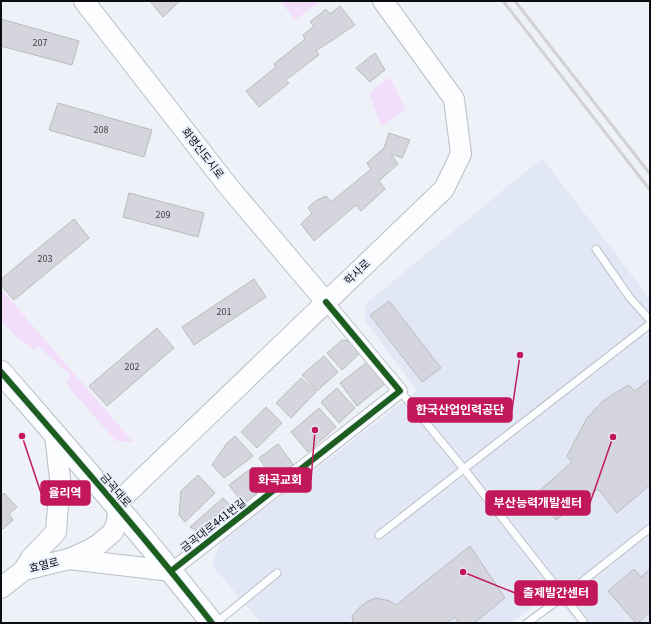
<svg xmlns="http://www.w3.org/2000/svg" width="651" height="624" font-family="Georgia,'Noto Sans KR',serif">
<rect width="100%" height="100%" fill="#eef1f8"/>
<path fill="#e2e7f5" d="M542,158L650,299V623H577L552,592L511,623H261L212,565L221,542L417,391L364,319L367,303Z"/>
<g fill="#f2defa">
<path d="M280,1H321L295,20Z"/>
<path d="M390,77L406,110L381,126L369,93Z"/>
<path d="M1,289L133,442L116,441L71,390L67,383L70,375L38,346L35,350L13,334L1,320Z"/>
</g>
<g fill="#d5d6dd" stroke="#babbc1">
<path d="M150,1H180L163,17Z"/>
<path d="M340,6L355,25L316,51L319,55L286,80L289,83L259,107L246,91L276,67L274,64L305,39L303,35L314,26L310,22L326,9L330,14Z"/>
<path d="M1,19L79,41L72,65L1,46Z"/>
<path d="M375,53L385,70L370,82L356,68Z"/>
<path d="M58,103L152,130L144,157L49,130Z"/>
<path d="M389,133L410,140L402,158L391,154L398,164L379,181L385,189L361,211L356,205L314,241L301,224L312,213L308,208L315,201L326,196L331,202L371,169L367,163L384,148Z"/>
<path d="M129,193L204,213L198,237L123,217Z"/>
<path d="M74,219L89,238L14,300L1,285V279Z"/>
<path d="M254,279L266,297L194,345L182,327Z"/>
<path d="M389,301L441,368L422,382L370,315Z"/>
<path d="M157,328L174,348L107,406L89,386Z"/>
<path d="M342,340L351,341L360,353L342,370L327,353Z"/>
<path d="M324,356L338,372L317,391L302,375Z"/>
<path d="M370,360L387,382L357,406L340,383Z"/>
<path d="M301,378L316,392L291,418L276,403Z"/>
<path d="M650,379V485L617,513L598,489L556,520L536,494L572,462L567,456L587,418L603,401L628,385L635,391Z"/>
<path d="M337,388L355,408L339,423L321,402Z"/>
<path d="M266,407L282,423L257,448L241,432Z"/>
<path d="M319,408L336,427L308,452L291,432Z"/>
<path d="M235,436L253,456L224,478L212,465L227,443Z"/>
<path d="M278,444L295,467L275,481L259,458Z"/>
<path d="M253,467L269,487L245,506L229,485Z"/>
<path d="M198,475L215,493L185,522L179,515L181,491Z"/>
<path d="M4,493L17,507L9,514L13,520L3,529L1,527V496Z"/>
<path d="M223,498L235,510L205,535L190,527Z"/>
<path d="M470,546L505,598L474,623H459L455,617L447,623H353L352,616L359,608L368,601L376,598L390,601L396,605Z"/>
<path d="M634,569L641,577L650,569V612L638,623H636L608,591Z"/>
</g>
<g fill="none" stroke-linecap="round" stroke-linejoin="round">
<g stroke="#bbbec4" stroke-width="9">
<g id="service">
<path d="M596,249L630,298L650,320"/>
<path d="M400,391L464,469L583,621"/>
<path d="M379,535L650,324"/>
<path d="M216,623L277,573"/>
<path d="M527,623L564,596L650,528"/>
</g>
</g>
<g stroke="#bbbec4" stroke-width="16">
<path id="minor" d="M171,571L400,391L326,302"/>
</g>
<g stroke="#bbbec4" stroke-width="22">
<g id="secondary">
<path d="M84,1L228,186L326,302"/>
<path d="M69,559L171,571"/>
<path d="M24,570L31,558L56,532L60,479L55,434"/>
<path d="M1,588L24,570L69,559L89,550L99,544L113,532L116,525L118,515L116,504L444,189L461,154L454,99L383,1"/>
</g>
</g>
<g stroke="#bbbec4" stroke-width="24">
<path id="primary" d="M1,372C73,455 145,537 212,623"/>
</g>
<use href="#service" stroke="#fcfdfe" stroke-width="7"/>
<use href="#minor" stroke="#fcfdfe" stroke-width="14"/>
<use href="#secondary" stroke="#fcfdfe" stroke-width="20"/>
<use href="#primary" stroke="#fcfdfe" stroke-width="22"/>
<g stroke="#d2d2d4" stroke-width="3">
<path d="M503,1L650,190"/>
<path d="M515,1L650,174"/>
</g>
<g stroke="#ebeffb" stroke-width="8">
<g id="cycleway">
<path d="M1,372C73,455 145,537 212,623"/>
<path d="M171,571L400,391L326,302"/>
</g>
</g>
<use href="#cycleway" stroke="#1b5e20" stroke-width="6"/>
</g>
<g text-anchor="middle" stroke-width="4" stroke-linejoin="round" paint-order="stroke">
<g font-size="9" fill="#414249">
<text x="40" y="46">207</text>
<text x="101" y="133">208</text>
<text x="163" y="218">209</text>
<text x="45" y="262">203</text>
<text x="224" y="315">201</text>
<text x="132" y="370">202</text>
</g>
<g font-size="11" fill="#0b0d13" stroke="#ebeffb">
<text transform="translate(203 153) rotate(52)" y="4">화명신도시로</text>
<text transform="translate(357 272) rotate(-44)" y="4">학사로</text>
<text transform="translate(116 490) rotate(49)" y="4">금곡대로</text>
<text transform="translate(213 525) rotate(-38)" y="4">금곡대로441번길</text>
<text transform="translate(44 565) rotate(-14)" y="4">효열로</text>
</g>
</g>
<path fill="none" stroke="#c2185b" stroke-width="1.5" d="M520 355L512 410M315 430L311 480M22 436L41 493M613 437L590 503M463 572L515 593"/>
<g fill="#c2185b" stroke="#ebeffb" stroke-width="1.5">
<circle cx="520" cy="355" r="4"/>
<circle cx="315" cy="430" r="4"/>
<circle cx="22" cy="436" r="4"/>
<circle cx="613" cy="437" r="4"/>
<circle cx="463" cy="572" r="4"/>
</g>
<g fill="#c2185b" stroke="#c2185b" stroke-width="1.5">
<rect x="408" y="398" width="104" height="24" rx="4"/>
<rect x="250" y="468" width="61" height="24" rx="4"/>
<rect x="41" y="481" width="49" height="24" rx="4"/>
<rect x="486" y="491" width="104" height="24" rx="4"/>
<rect x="515" y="581" width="82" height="24" rx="4"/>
</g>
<g font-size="12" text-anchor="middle" font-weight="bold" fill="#fff">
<text x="460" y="414">한국산업인력공단</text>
<text x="280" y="484">화곡교회</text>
<text x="65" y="497">율리역</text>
<text x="538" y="507">부산능력개발센터</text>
<text x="556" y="597">출제발간센터</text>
</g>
<rect width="651" height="624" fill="none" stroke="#0b0d13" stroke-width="4"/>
</svg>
